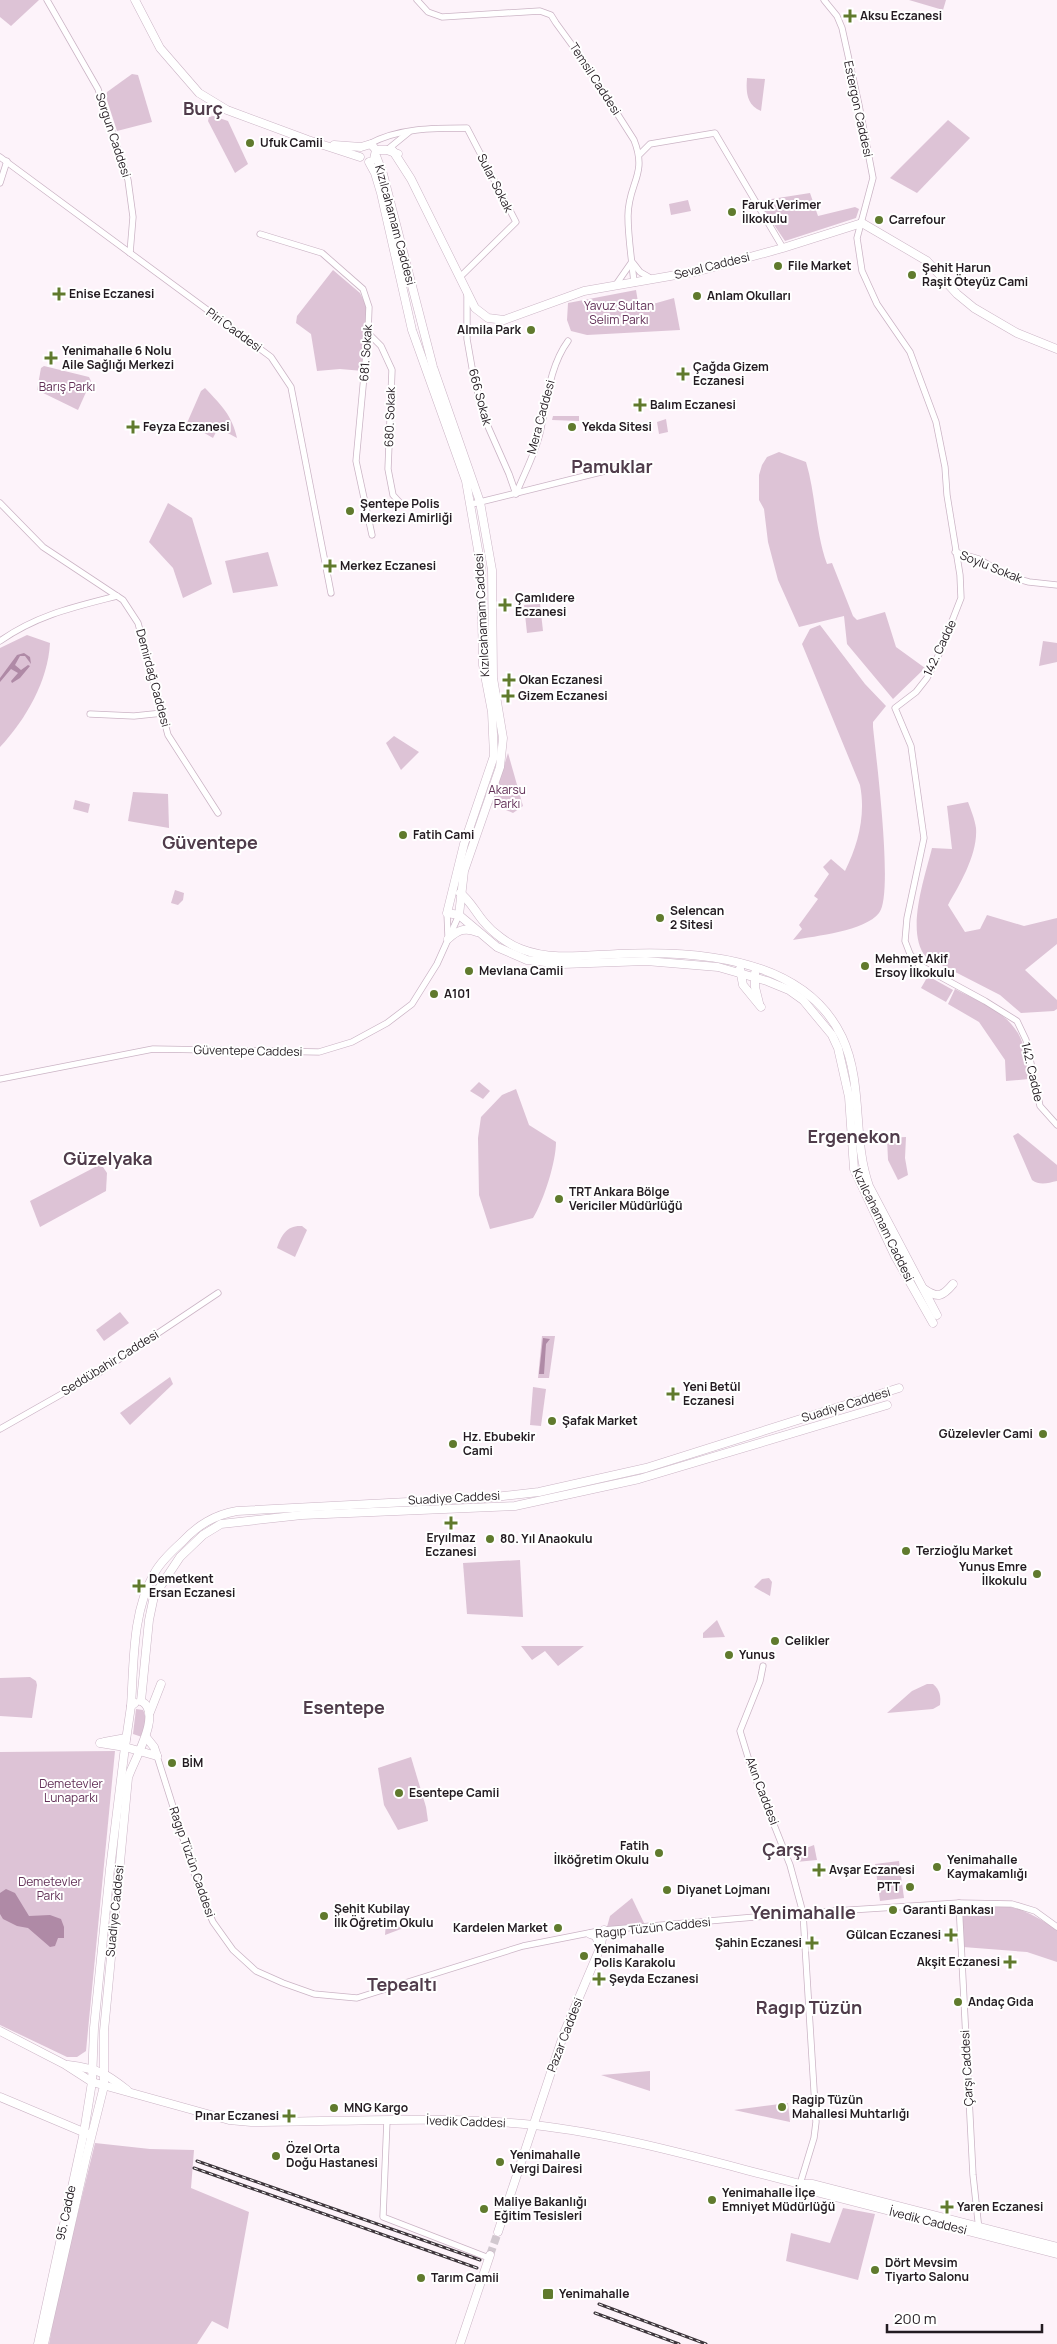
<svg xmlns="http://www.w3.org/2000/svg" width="1057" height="2344" font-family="Manrope,sans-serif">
<rect width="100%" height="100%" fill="#fdf3fa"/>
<g fill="#ddc3d6">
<path d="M0,0H39L11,26L0,17Z"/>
<path d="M909,0H946L943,10Z"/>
<path d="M132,74L138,75L152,122L117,131L106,97L107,92Z"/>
<path d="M747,78L765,79L761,111C746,105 746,91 747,78Z"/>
<path d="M213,116L228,121L248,164L235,173L208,121L209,117Z"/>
<path d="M948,120L970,138L917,193L890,178Z"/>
<path d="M810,193L818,216L855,207L859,209L856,218L785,241L758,201Z"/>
<path d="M688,200L691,211L671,215L669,204Z"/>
<path d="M333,270L360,293L367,307L363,371L340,369L317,371L311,334L296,323L297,316Z"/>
<path d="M636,290L639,308L674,298L680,330L587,335L571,331L567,320L568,303Z"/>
<path d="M44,366L89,377L91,381L78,410L37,390L41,368Z"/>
<path d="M205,388C221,405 232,415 237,438L222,430H217L213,438L187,423L201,391Z"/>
<path d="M553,416H579V421L552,420Z"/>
<path d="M666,419L668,432L659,434L657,422Z"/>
<path d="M779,452L806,462C816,495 815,531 827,564L832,563L853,616L857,620L885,612L896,647L925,668L893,699L847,644L844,616L799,627L778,580L768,542L764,509L759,500V475L762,465L767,457Z"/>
<path d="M168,503L192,518L212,584L183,598L173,568L149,542Z"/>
<path d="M268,552L278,586L233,593L225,561Z"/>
<path d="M540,604L543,631L527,633L524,605Z"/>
<path d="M820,625L865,684L886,706L873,722V727C876,757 894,896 879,913C865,931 816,936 793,940L802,929L799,925L818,899L814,896L829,874L823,867L831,859L845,871C858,845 866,815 860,785L802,644L810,629Z"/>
<path d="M27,635L50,643C48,681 26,719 0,747V648Z"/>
<path d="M1043,641L1057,643V662L1039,666Z"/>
<path d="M394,736L419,752L401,770L386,743Z"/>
<path d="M508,753L523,806L513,813L492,804Z"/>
<path d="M133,792L168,794L169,828L128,821Z"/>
<path d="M75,800L90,804L88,813L73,809Z"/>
<path d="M968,802C971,810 975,820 976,828C978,854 960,884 948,905L965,932L980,929L987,915L1024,926L1057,918V944L1025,970L1057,1000V1009L1054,1011L1021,1013L1000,995L926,957C905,932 925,877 932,848L952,849L947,806Z"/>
<path d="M175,890L184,893L183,900L178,905L171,903Z"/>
<path d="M928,976L953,990L946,1002L921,988Z"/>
<path d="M955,989C978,1001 1008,1012 1020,1037C1026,1049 1026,1066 1029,1079L1006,1081L1005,1060L979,1022L948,1004Z"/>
<path d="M479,1082L490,1091L483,1099L470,1091Z"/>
<path d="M516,1089L529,1125L556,1142C556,1162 544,1200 533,1218L490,1229L479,1195L478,1138L481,1117L502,1095Z"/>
<path d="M1018,1133L1057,1165V1181C1048,1183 1040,1186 1032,1180L1013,1136Z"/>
<path d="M906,1137L905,1158L908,1175L898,1180L888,1160L887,1138Z"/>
<path d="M101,1164L107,1173L106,1191L40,1227L30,1201Z"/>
<path d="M302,1226L307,1230L295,1257L277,1248C281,1235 287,1225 302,1226Z"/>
<path d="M120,1312L129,1323L104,1341L96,1330Z"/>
<path d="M542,1336H555L549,1378H538Z"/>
<path d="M170,1377L173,1384L130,1425L120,1413Z"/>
<path d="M533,1387L546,1389L541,1426L530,1425Z"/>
<path d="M520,1560L523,1617L467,1614L463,1563Z"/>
<path d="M769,1578L772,1582L770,1596L754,1587L762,1579Z"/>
<path d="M717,1620L725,1637L703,1638V1633Z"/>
<path d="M521,1646H584L558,1666L545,1651L532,1660Z"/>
<path d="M30,1677L36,1681L37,1685L32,1718L0,1716V1678Z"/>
<path d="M927,1684H933C940,1690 941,1696 940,1705L933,1709L887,1713L912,1691Z"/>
<path d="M136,1709L143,1710C147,1716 146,1731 142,1737L133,1734Z"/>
<path d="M115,1751L86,2051L77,2057H67L0,2025V1752Z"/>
<path d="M411,1757L426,1807L428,1821L398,1830L384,1805L378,1768Z"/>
<path d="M814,1845L817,1860L796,1862L793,1853Z"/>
<path d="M899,1861L904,1898L880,1901L875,1864Z"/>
<path d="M632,1898L645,1925L607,1927L610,1916Z"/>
<path d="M962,1903C1007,1905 1019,1904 1057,1930V1962L1027,1952L963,1947Z"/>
<path d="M386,1923L409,1926L385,1935Z"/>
<path d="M650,2071V2091L601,2075Z"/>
<path d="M788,2103L790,2122L734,2110Z"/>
<path d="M95,2143L150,2149L194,2150L191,2188L249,2212L228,2329L212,2321L197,2344H49L58,2295Z"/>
<path d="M843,2208L875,2214L858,2280L786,2261L791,2233L830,2243Z"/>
</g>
<g fill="#af8aa6">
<path d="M24,653L30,657L31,664L25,656H20L15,665L21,670L28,665L30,666L20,678L12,683L11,681L18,673L11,669L0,682V678L17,655Z"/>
<path d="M543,1338L550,1339L546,1344L544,1374H539Z"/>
<path d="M6,1889L15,1893L29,1916L50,1915L61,1919L64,1927V1938H58L55,1946L50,1947L28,1928L17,1926L3,1919L0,1914V1893Z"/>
</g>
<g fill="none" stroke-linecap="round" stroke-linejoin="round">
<path stroke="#d1c8cf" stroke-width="8" stroke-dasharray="8 4" stroke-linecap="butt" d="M490,2255L498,2232"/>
<g stroke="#cbb4c5" stroke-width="7">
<g id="minor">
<path d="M47,0L98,89L128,180L133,217L130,253"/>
<path d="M417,0L428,12L442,17L540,11L551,15L556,23L583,60L634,140C648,175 628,183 628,216C628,238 632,261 634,283"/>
<path d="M824,0L837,16L842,28L859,105L873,178L857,238L862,271L877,304L910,352L936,422L945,467L947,495L960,575L961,598L940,652L927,678L916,692L895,708L911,746L924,838L907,918L905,941L910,954L919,965L985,1001L1017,1021L1026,1040L1040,1106L1057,1125"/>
<path d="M369,144C399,128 433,128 467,128L516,222L460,277"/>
<path d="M387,150L409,132"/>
<path d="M640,154L650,144L715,133L783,248"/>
<path d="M0,157L271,357L291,387L331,593"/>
<path d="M0,183L7,161"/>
<path d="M260,234L322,253L363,289L369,307L368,333L356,461L372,535"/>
<path d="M633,263L640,272L652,279"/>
<path d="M615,286L631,263"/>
<path d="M467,295V339L474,379L486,422L509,474L516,494"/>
<path d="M368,333L381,346L392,370L388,469L393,495L402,505"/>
<path d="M516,494C524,474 535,454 540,433C547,402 549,367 568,341"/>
<path d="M0,503L43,547L123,600L138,623L168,735L218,813"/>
<path d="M472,504L613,469"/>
<path d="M955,552L979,559L1007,576L1029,582L1057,585"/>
<path d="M0,641C37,615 74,607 117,596"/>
<path d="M90,714L134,716L163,713"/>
<path d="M447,913L448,936"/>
<path d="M0,1079L153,1049L319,1052L352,1042L387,1023L412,1004L437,964L459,915"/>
<path d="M0,1429L97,1374L218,1293"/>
<path d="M763,1666L760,1681L740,1731L751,1767L790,1865L803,1913L816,2122L814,2138L800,2184"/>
<path d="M157,1756L201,1895L213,1922L233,1950L256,1971L283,1983L314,1994L357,1998L523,1946L604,1930L803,1913L959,1903L1012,1904L1035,1911L1057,1927"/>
<path d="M959,1903L973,2175L979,2230"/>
<path d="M387,2120L383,2217L489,2258"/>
</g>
</g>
<g stroke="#cbb4c5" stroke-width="9">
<g id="major">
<path d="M135,0L160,48L199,93L227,110L308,140L360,157"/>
<path d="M334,145L361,147L371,144L376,150L374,159"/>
<path d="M376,150H387L398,154"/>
<path d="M393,151L411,179L475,308L488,318L504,320L584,291L699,271L783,248L862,223L927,261L957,294L974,308L1017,333L1057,349"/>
<path d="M376,156L383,174L433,367L480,502L492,570L493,678L503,738L500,767L464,871L459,915"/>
<path d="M369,162L375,173L381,193L412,330L466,481L481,567L483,665L492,712L494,756L464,844L447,913L459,915L497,947L527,960L563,964L646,961L718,967L767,981L789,990L803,1000L832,1035L838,1048L849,1097L854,1169L895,1256L933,1323"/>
<path d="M460,893C470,900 476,913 484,922C493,933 508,944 521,949C551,961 587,955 618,954C696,950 804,957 842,1037C864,1084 852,1138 869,1186L937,1315"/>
<path d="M448,939C458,930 465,927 477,932"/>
<path d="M740,969L743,985L761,1007"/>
<path d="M755,973V987L759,1003"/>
<path d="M924,1289C938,1299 943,1296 953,1284"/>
<path d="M141,1701L149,1620L154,1596L180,1557L203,1535L221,1524L302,1515L515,1506L639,1479L887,1405"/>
<path d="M135,1703L131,1706L125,1747L157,1756"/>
<path d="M131,1706C134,1663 132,1612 154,1574C160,1562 172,1551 182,1542C198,1525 214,1515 237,1511L485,1498L539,1492L646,1468L899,1388"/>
<path d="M150,1712L161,1684"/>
<path d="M146,1737L154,1747L157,1756"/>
<path d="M104,1742L126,1738"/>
<path d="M590,1934L596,1936L600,1948"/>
<path d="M0,2031L64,2064L92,2082L229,2120L251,2122C345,2122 441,2115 534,2125C623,2135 713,2162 800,2184H813L1057,2247"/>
<path d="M68,2065C98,2069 104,2072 127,2090"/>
<path d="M0,2097L88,2134"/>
<path d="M802,2185L812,2191L1057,2254"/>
<path d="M498,2232L564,2033L600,1948L604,1930"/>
<path d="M38,2344L84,2132L92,2082L94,2028L110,1869L125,1747L100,1743"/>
<path d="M44,2344L86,2158L104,2086V2031L128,1778C133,1761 164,1712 141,1701"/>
<path d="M460,2344L490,2255"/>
</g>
</g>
<use href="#minor" stroke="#fff" stroke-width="5.5"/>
<use href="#major" stroke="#fff" stroke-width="8"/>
<g stroke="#3e363c" stroke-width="3">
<g id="rail">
<path d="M197,2161L480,2260"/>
<path d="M194,2168L477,2268"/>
<path d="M599,2304L706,2344"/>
<path d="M595,2313L679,2344"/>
</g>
</g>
<use href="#rail" stroke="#fff" stroke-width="1" stroke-dasharray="4" stroke-linecap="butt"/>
</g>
<g fill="#607a2d" stroke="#fff" stroke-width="2">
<path d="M847.5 8.5h5v5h5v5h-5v5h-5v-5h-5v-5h5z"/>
<circle cx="250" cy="143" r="5"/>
<circle cx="732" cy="212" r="5"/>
<circle cx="879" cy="220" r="5"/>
<circle cx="778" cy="266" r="5"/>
<circle cx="912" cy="275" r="5"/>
<path d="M56.5 286.5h5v5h5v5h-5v5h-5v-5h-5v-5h5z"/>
<circle cx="697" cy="296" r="5"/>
<circle cx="531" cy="330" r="5"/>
<path d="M48.5 350.5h5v5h5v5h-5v5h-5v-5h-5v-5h5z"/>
<path d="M680.5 366.5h5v5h5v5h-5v5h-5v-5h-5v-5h5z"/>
<path d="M637.5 397.5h5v5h5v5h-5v5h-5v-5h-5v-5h5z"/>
<path d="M130.5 419.5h5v5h5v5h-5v5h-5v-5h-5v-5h5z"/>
<circle cx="572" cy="427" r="5"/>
<circle cx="350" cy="511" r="5"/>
<path d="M327.5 558.5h5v5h5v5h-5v5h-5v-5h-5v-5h5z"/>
<path d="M502.5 597.5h5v5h5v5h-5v5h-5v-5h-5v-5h5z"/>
<path d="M506.5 672.5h5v5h5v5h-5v5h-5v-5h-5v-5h5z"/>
<path d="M505.5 688.5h5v5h5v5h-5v5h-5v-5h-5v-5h5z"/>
<circle cx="403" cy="835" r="5"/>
<circle cx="660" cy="918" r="5"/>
<circle cx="865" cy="966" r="5"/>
<circle cx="469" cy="971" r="5"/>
<circle cx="434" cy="994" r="5"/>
<circle cx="559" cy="1199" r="5"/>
<path d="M670.5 1386.5h5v5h5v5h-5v5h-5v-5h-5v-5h5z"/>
<circle cx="552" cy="1421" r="5"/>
<circle cx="1043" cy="1434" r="5"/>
<circle cx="453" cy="1444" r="5"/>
<path d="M448.5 1515.5h5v5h5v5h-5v5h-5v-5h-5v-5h5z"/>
<circle cx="490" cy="1539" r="5"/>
<circle cx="906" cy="1551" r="5"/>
<circle cx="1037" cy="1574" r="5"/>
<path d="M136.5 1578.5h5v5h5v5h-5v5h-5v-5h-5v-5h5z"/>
<circle cx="775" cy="1641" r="5"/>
<circle cx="729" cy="1655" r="5"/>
<circle cx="172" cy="1763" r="5"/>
<circle cx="399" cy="1793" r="5"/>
<circle cx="659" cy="1853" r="5"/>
<circle cx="937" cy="1867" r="5"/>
<path d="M816.5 1862.5h5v5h5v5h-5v5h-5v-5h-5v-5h5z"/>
<circle cx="910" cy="1887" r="5"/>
<circle cx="667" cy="1890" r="5"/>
<circle cx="893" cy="1910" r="5"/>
<circle cx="324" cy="1916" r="5"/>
<circle cx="558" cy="1928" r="5"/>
<path d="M948.5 1927.5h5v5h5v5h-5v5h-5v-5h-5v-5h5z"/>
<path d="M809.5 1935.5h5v5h5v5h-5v5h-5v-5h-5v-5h5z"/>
<circle cx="584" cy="1956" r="5"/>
<path d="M1007.5 1954.5h5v5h5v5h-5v5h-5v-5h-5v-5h5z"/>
<path d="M596.5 1971.5h5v5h5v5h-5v5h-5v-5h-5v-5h5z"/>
<circle cx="958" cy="2002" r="5"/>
<circle cx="782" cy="2107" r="5"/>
<circle cx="334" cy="2108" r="5"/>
<path d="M286.5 2108.5h5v5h5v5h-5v5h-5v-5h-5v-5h5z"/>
<circle cx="276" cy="2156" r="5"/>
<circle cx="500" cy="2162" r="5"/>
<circle cx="712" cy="2200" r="5"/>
<path d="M944.5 2199.5h5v5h5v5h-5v5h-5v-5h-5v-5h5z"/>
<circle cx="484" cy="2209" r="5"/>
<circle cx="875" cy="2270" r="5"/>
<circle cx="421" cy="2278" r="5"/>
<rect x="542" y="2288" width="12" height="12" rx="2.5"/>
</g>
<g text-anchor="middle" stroke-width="4" stroke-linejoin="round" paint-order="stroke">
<g font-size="12" font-weight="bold" fill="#231b21" stroke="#fff" text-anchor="start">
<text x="860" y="20">Aksu Eczanesi</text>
<text x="260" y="147">Ufuk Camii</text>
<text x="742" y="209">Faruk Verimer<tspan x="742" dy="14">İlkokulu</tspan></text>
<text x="889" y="224">Carrefour</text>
<text x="788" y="270">File Market</text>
<text x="922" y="272">Şehit Harun<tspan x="922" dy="14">Raşit Öteyüz Cami</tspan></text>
<text x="69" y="298">Enise Eczanesi</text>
<text x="707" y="300">Anlam Okulları</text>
<text x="521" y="334" text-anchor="end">Almila Park</text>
<text x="62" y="355">Yenimahalle 6 Nolu<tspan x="62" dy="14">Aile Sağlığı Merkezi</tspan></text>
<text x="693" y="371">Çağda Gizem<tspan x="693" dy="14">Eczanesi</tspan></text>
<text x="650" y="409">Balım Eczanesi</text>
<text x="143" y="431">Feyza Eczanesi</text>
<text x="582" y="431">Yekda Sitesi</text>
<text x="360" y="508">Şentepe Polis<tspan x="360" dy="14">Merkezi Amirliği</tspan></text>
<text x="340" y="570">Merkez Eczanesi</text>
<text x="515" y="602">Çamlıdere<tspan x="515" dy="14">Eczanesi</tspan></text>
<text x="519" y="684">Okan Eczanesi</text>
<text x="518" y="700">Gizem Eczanesi</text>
<text x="413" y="839">Fatih Cami</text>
<text x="670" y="915">Selencan<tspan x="670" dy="14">2 Sitesi</tspan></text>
<text x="875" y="963">Mehmet Akif<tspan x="875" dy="14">Ersoy İlkokulu</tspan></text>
<text x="479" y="975">Mevlana Camii</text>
<text x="444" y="998">A101</text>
<text x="569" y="1196">TRT Ankara Bölge<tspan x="569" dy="14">Vericiler Müdürlüğü</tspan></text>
<text x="683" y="1391">Yeni Betül<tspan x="683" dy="14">Eczanesi</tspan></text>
<text x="562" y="1425">Şafak Market</text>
<text x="1033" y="1438" text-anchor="end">Güzelevler Cami</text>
<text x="463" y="1441">Hz. Ebubekir<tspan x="463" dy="14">Cami</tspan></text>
<text x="451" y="1542" text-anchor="middle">Eryılmaz<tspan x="451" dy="14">Eczanesi</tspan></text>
<text x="500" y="1543">80. Yıl Anaokulu</text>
<text x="916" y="1555">Terzioğlu Market</text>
<text x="1027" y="1571" text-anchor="end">Yunus Emre<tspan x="1027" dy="14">İlkokulu</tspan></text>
<text x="149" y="1583">Demetkent<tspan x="149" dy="14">Ersan Eczanesi</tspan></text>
<text x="785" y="1645">Celikler</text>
<text x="739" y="1659">Yunus</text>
<text x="182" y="1767">BİM</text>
<text x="409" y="1797">Esentepe Camii</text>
<text x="649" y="1850" text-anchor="end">Fatih<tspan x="649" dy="14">İlköğretim Okulu</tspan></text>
<text x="947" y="1864">Yenimahalle<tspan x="947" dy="14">Kaymakamlığı</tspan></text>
<text x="829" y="1874">Avşar Eczanesi</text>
<text x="900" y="1891" text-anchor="end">PTT</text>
<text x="677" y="1894">Diyanet Lojmanı</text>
<text x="334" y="1913">Şehit Kubilay<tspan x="334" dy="14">İlk Öğretim Okulu</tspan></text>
<text x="903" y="1914">Garanti Bankası</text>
<text x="548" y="1932" text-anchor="end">Kardelen Market</text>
<text x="941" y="1939" text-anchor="end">Gülcan Eczanesi</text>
<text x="802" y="1947" text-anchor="end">Şahin Eczanesi</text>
<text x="594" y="1953">Yenimahalle<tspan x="594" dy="14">Polis Karakolu</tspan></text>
<text x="1000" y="1966" text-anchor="end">Akşit Eczanesi</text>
<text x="609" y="1983">Şeyda Eczanesi</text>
<text x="968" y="2006">Andaç Gıda</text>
<text x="792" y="2104">Ragip Tüzün<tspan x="792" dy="14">Mahallesi Muhtarlığı</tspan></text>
<text x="344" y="2112">MNG Kargo</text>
<text x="279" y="2120" text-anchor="end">Pınar Eczanesi</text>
<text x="286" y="2153">Özel Orta<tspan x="286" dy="14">Doğu Hastanesi</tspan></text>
<text x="510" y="2159">Yenimahalle<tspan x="510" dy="14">Vergi Dairesi</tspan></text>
<text x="722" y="2197">Yenimahalle İlçe<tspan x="722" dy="14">Emniyet Müdürlüğü</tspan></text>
<text x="494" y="2206">Maliye Bakanlığı<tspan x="494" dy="14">Eğitim Tesisleri</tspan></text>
<text x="957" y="2211">Yaren Eczanesi</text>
<text x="885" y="2267">Dört Mevsim<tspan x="885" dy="14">Tiyarto Salonu</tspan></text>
<text x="431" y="2282">Tarım Camii</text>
<text x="559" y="2298">Yenimahalle</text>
</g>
<g font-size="12" fill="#231b21" stroke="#fff">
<text transform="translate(595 79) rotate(57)" y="4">Temsil Caddesi</text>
<text transform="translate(858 109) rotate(78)" y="4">Estergon Caddesi</text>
<text transform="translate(113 135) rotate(72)" y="4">Sorgun Caddesi</text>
<text transform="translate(495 183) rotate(63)" y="4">Sular Sokak</text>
<text transform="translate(395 225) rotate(75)" y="4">Kızılcahamam Caddesi</text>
<text transform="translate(712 266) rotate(-14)" y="4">Seval Caddesi</text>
<text transform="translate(234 330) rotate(36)" y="4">Piri Caddesi</text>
<text transform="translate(366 353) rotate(-86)" y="4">681. Sokak</text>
<text transform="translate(480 397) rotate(75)" y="4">666 Sokak</text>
<text transform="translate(390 417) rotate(-88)" y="4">680. Sokak</text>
<text transform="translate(541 417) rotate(-75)" y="4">Mera Caddesi</text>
<text transform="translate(991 567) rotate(22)" y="4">Soylu Sokak</text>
<text transform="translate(482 615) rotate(-93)" y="4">Kızılcahamam Caddesi</text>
<text transform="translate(940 648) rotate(-65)" y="4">142. Cadde</text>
<text transform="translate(153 678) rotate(75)" y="4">Demirdağ Caddesi</text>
<text transform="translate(248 1051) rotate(1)" y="4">Güventepe Caddesi</text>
<text transform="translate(1032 1072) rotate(77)" y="4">142. Cadde</text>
<text transform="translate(883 1225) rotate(64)" y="4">Kızılcahamam Caddesi</text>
<text transform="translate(110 1363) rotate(-32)" y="4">Seddübahir Caddesi</text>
<text transform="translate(846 1405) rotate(-17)" y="4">Suadiye Caddesi</text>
<text transform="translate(454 1498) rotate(-3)" y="4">Suadiye Caddesi</text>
<text transform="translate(762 1791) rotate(69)" y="4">Akın Caddesi</text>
<text transform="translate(192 1862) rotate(71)" y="4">Ragıp Tüzün Caddesi</text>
<text transform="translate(115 1911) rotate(-84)" y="4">Suadiye Caddesi</text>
<text transform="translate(653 1928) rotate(-6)" y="4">Ragıp Tüzün Caddesi</text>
<text transform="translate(565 2035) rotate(-69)" y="4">Pazar Caddesi</text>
<text transform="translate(967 2068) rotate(-93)" y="4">Çarşı Caddesi</text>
<text transform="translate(466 2122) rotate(2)" y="4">İvedik Caddesi</text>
<text transform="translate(66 2213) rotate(-78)" y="4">95. Cadde</text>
<text transform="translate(928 2221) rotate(14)" y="4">İvedik Caddesi</text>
</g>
<g font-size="12" fill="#623057" stroke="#fff">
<text x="619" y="310">Yavuz Sultan<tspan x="619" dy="14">Selim Parkı</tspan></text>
<text x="67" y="391">Barış Parkı</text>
<text x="507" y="794">Akarsu<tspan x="507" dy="14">Parkı</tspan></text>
<text x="71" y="1788">Demetevler<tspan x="71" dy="14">Lunaparkı</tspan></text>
<text x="50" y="1886">Demetevler<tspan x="50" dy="14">Parkı</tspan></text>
</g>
<g font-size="18" font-weight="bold" fill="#503c4b" stroke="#fff">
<text x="203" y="115">Burç</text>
<text x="612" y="473">Pamuklar</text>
<text x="210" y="849">Güventepe</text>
<text x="854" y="1143">Ergenekon</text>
<text x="108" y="1165">Güzelyaka</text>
<text x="344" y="1714">Esentepe</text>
<text x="785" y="1856">Çarşı</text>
<text x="803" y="1919">Yenimahalle</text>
<text x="402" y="1991">Tepealtı</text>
<text x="809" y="2014">Ragıp Tüzün</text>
</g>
</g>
<path d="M887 2324v8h155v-8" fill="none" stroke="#231b21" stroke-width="2.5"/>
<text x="894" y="2324" font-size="15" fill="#231b21" stroke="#ffffff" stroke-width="4" paint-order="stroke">200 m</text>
</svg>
